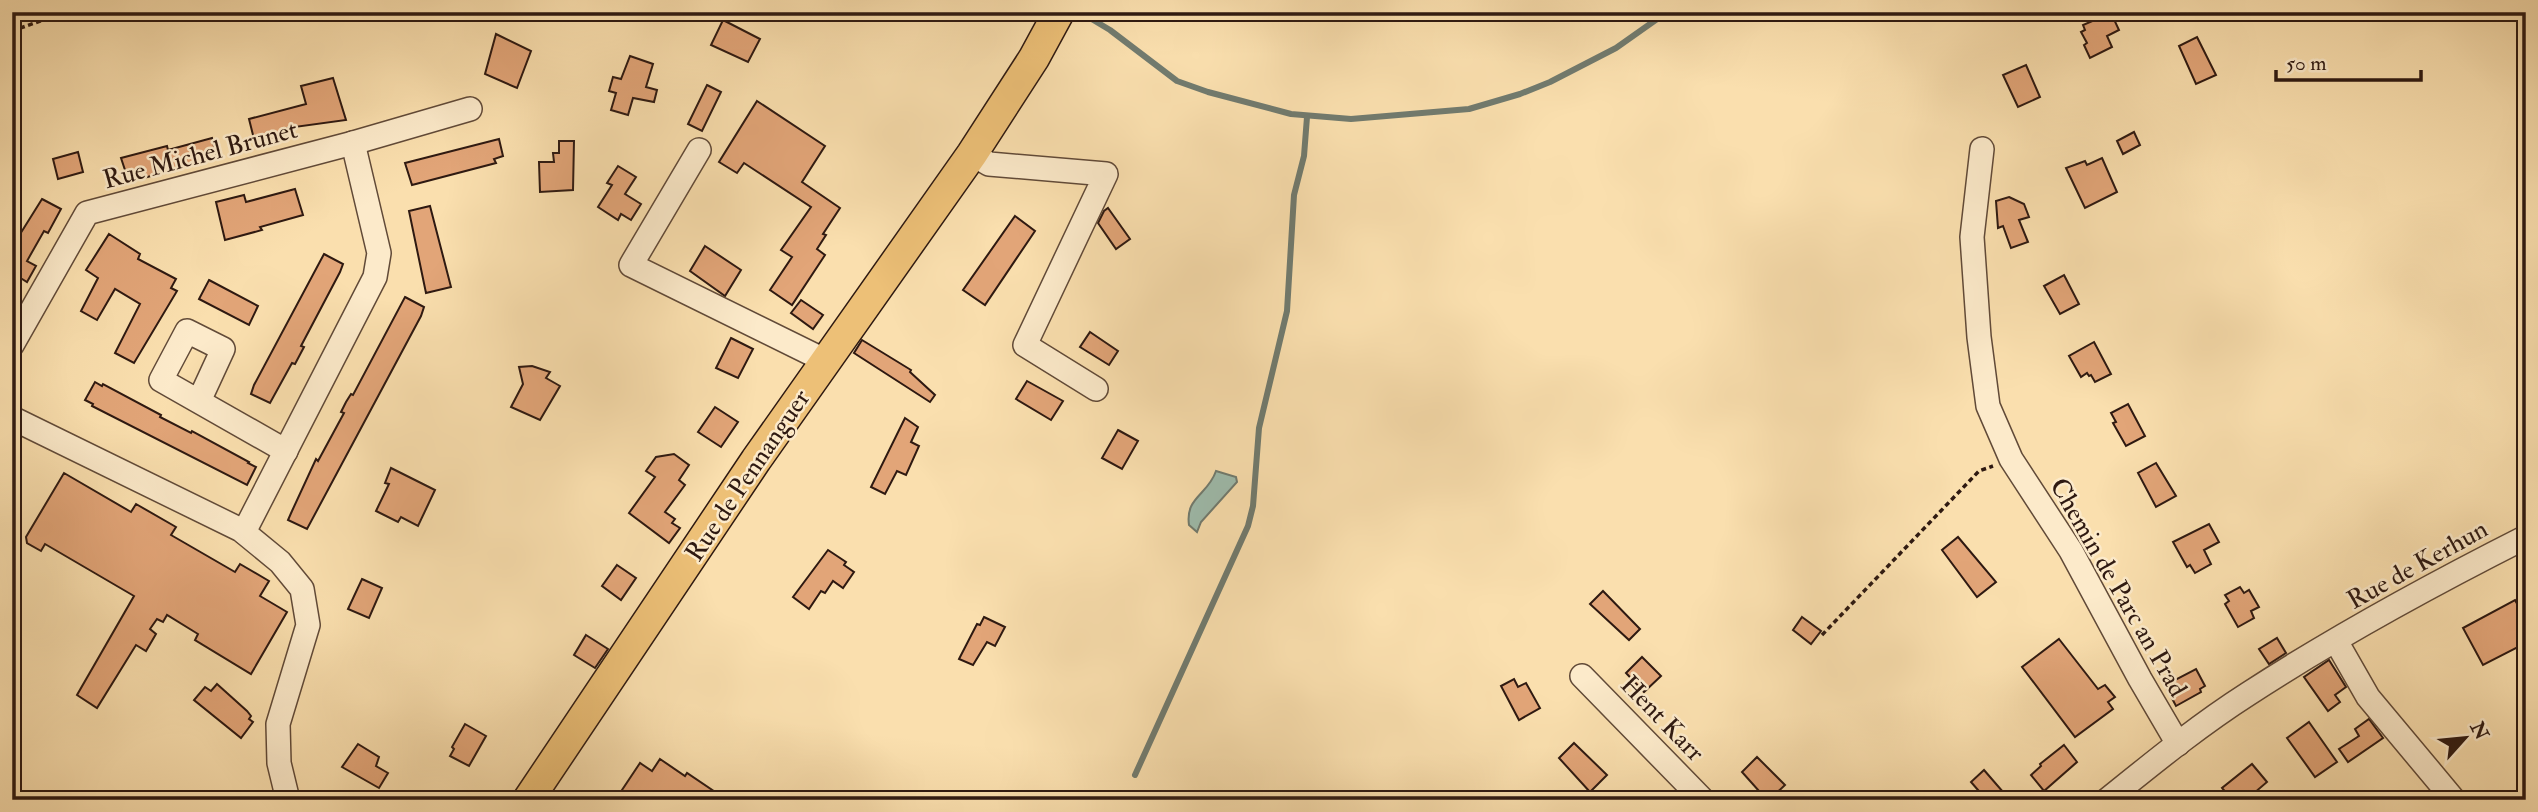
<svg xmlns="http://www.w3.org/2000/svg" width="2538" height="812" font-family="'IM FELL Double Pica',serif">
<rect width="100%" height="100%" fill="#fadfae"/>
<filter id="stains"><feTurbulence type="fractalNoise" baseFrequency=".00286" numOctaves="4"/><feColorMatrix values="0 0 0 0 .2 0 0 0 0 .09 0 0 0 0 .02 0 0 0 .5 -.17"/></filter>
<radialGradient id="worn" r=".72"><stop offset=".6" stop-color="#630" stop-opacity="0"/><stop offset="1" stop-color="#630" stop-opacity=".3"/></radialGradient>
<path fill="#9ebcad" stroke="#717b6f" stroke-width="2" d="M1216,471L1236,477L1237,482L1201,522L1197,532L1189,525C1185,497 1208,495 1216,471Z"/>
<g fill="none" stroke-linecap="round" stroke-linejoin="round">
<g stroke="#717b6f" stroke-width="6">
<path d="M1080,12L1110,30L1177,81L1208,92L1291,114L1351,119L1469,109L1520,94L1550,82L1616,48L1667,12"/>
<path d="M1135,775L1248,526L1253,506L1259,428L1287,311L1294,195L1304,156L1307,117"/>
</g>
</g>
<g fill="#e2a578" stroke="#2e1911" stroke-width="2">
<path d="M2111,13L2119,30L2107,36L2112,47L2090,58L2084,45L2087,43L2081,32L2085,30L2083,25Z"/>
<path d="M723,20L760,39L748,62L711,45Z"/>
<path d="M496,34L531,51L517,88L485,74Z"/>
<path d="M2197,37L2216,75L2196,84L2179,46Z"/>
<path d="M630,56L653,64L646,87L657,90L654,102L633,98L628,115L611,110L616,93L609,91L613,77L621,79Z"/>
<path d="M2026,65L2040,97L2018,107L2003,75Z"/>
<path d="M333,78L346,120L287,128L289,134L255,143L249,119L306,104L301,86Z"/>
<path d="M707,85L721,92L702,131L688,124Z"/>
<path d="M757,101L825,146L802,182L840,208L823,234L826,235L817,249L825,255L792,305L770,290L792,257L781,250L811,207L744,163L737,173L719,162Z"/>
<path d="M2134,132L2140,145L2123,154L2117,141Z"/>
<path d="M212,138L217,158L129,182L121,158L167,146L168,150Z"/>
<path d="M499,139L503,156L494,159L496,163L412,185L405,163Z"/>
<path d="M559,141H574L573,190L540,192L539,162H554L553,153H559Z"/>
<path d="M78,152L83,172L58,179L53,159Z"/>
<path d="M2102,158L2117,192L2085,208L2066,168L2085,161L2087,165Z"/>
<path d="M618,166L636,177L625,194L641,204L631,220L621,214L618,220L598,207L612,185L607,183Z"/>
<path d="M295,189L303,215L260,227L262,230L225,240L216,202L244,195L246,202Z"/>
<path d="M2009,197L2024,204L2029,217L2019,220L2028,242L2011,248L2003,226L1998,228L1996,201Z"/>
<path d="M42,199L61,209L48,233L44,231L27,261L36,266L27,282L19,277L12,288V247Z"/>
<path d="M430,206L451,287L426,293L409,211Z"/>
<path d="M1108,208L1130,239L1116,249L1098,223L1104,211Z"/>
<path d="M1015,216L1035,231L985,305L963,290Z"/>
<path d="M109,234L140,254L138,259L176,279L171,288L177,291L134,363L115,353L140,304L115,289L97,320L81,311L98,278L86,270Z"/>
<path d="M705,246L741,270L725,296L690,271Z"/>
<path d="M324,254L343,264L340,272L301,346L304,347L295,364L292,363L270,403L251,394L254,385Z"/>
<path d="M2064,275L2079,304L2060,314L2044,286Z"/>
<path d="M209,280L258,306L249,325L199,299Z"/>
<path d="M405,297L424,307L421,316L307,529L288,520L292,511L316,459L318,461L344,413L341,412L346,402L351,394L353,395Z"/>
<path d="M801,300L823,315L813,329L791,313Z"/>
<path d="M1090,332L1118,351L1109,365L1080,347Z"/>
<path d="M731,338L753,349L738,378L716,368Z"/>
<path d="M862,340L911,370L910,372L935,395L930,402L854,353Z"/>
<path d="M2094,342L2111,374L2095,382L2091,375L2089,376L2087,373L2081,377L2069,356Z"/>
<path d="M532,366L550,372L546,378L560,386L540,420L511,407L523,384L519,367Z"/>
<path d="M1027,381L1063,401L1051,420L1016,399Z"/>
<path d="M95,382L102,386L103,384L161,415L160,417L191,433L192,431L249,462L248,463L256,467L247,485L92,406L93,404L85,400Z"/>
<path d="M2128,404L2145,436L2126,446L2113,423L2116,422L2111,413Z"/>
<path d="M715,407L738,422L721,447L698,432Z"/>
<path d="M905,418L918,427L911,442L919,446L906,475L897,471L885,494L871,487Z"/>
<path d="M1118,430L1138,441L1122,469L1102,458Z"/>
<path d="M674,454L689,465L679,480L685,485L665,512L675,519L672,523L680,528L669,543L629,513L655,477L646,471L656,457Z"/>
<path d="M2156,463L2176,496L2156,507L2138,473Z"/>
<path d="M391,468L435,490L418,526L401,517L398,522L376,511L389,484L385,483Z"/>
<path d="M64,473L131,512L136,504L176,527L171,535L235,572L240,564L269,581L260,596L287,612L251,674L195,640L198,634L167,615L163,622L157,619L150,629L156,634L146,651L136,645L97,708L77,695L134,596L45,544L41,551L27,543L26,537Z"/>
<path d="M2209,524L2219,542L2204,550L2211,564L2195,573L2190,565L2187,567L2173,542Z"/>
<path d="M1958,537L1996,582L1977,597L1942,550Z"/>
<path d="M828,550L846,562L844,565L854,572L843,588L833,581L825,593L821,591L809,609L793,597Z"/>
<path d="M617,565L636,578L621,600L602,586Z"/>
<path d="M362,579L382,588L369,618L348,609Z"/>
<path d="M2240,587L2244,593L2249,590L2259,607L2251,611L2254,618L2238,627L2225,604L2229,601L2225,595Z"/>
<path d="M1603,591L1640,629L1629,640L1590,604Z"/>
<path d="M2515,600L2526,620V643L2483,665L2463,628Z"/>
<path d="M984,617L1005,627L995,646L987,642L973,665L959,659L977,624L980,625Z"/>
<path d="M1802,617L1821,631L1811,644L1793,630Z"/>
<path d="M586,635L608,649L595,668L574,655Z"/>
<path d="M2277,638L2286,653L2269,664L2259,649Z"/>
<path d="M2059,639L2098,689L2105,685L2115,697L2108,702L2113,709L2075,737L2022,667Z"/>
<path d="M1642,657L1661,676L1644,692L1626,673Z"/>
<path d="M2329,660L2346,687L2335,695L2340,702L2328,711L2304,677Z"/>
<path d="M2196,669L2205,686L2200,689L2201,692L2176,706L2167,689L2173,685L2171,682Z"/>
<path d="M1514,679L1518,687L1526,683L1540,708L1519,720L1501,686Z"/>
<path d="M217,684L247,711L251,716L249,719L253,722L241,738L194,700L205,687L211,691Z"/>
<path d="M2369,719L2383,738L2348,762L2339,749L2359,736L2355,729Z"/>
<path d="M2309,722L2337,762L2315,777L2287,738Z"/>
<path d="M465,724L486,736L469,766L450,756L454,749L452,747Z"/>
<path d="M1574,743L1607,775L1590,792L1559,758Z"/>
<path d="M358,744L379,757L376,766L388,773L379,788L342,767Z"/>
<path d="M2064,745L2077,762L2044,791L2031,775L2041,766L2040,764Z"/>
<path d="M1757,757L1785,785L1769,800H1767L1742,772Z"/>
<path d="M660,759L685,776L687,773L727,800H637L622,790L640,763L652,771Z"/>
<path d="M2252,764L2267,782L2246,800H2232L2222,788Z"/>
<path d="M1984,770L2010,800H1967L1978,790L1971,782Z"/>
</g>
<g fill="none" stroke-linecap="round" stroke-linejoin="round">
<g stroke="#614a38" stroke-width="26">
<g id="minor">
<path d="M1982,149L1972,237L1979,337L1988,406L2011,459L2071,551L2140,679L2178,744"/>
<path d="M699,150L631,265L826,361"/>
<path d="M972,154L989,164L1106,174L1025,345L1096,389"/>
<path d="M12,345L87,213L353,143L470,109"/>
<path d="M199,401L223,349L187,331L161,380L286,451"/>
<path d="M12,418L241,530L280,562L302,589L308,625L278,724L279,763L288,800"/>
<path d="M244,532L375,277L379,253L353,143"/>
<path d="M2336,641L2368,697L2454,800"/>
<path d="M1582,676L1703,800"/>
<path d="M2107,800C2153,763 2198,726 2248,694C2337,636 2431,585 2526,537"/>
</g>
</g>
<g stroke="#2e1911" stroke-width="33">
<path id="major" d="M528,800L756,460L972,154L1034,58L1059,12"/>
</g>
<g stroke="#2e1911" stroke-width="3.5" stroke-dasharray="5 3.5" stroke-linecap="butt">
<path d="M12,31L66,12"/>
<path d="M1822,635L1979,471L1993,466"/>
</g>
<use href="#minor" stroke="#fceaca" stroke-width="23"/>
<use href="#major" stroke="#edc077" stroke-width="30"/>
</g>
<g text-anchor="middle" stroke-width="5" stroke-linejoin="round" paint-order="stroke">
<g font-size="26" fill="#2e1911" stroke="#fceaca">
<text transform="translate(200 154) rotate(-15)" y="9">Rue Michel Brunet</text>
<text transform="translate(747 475) rotate(-56)" y="9">Rue de Pennanguer</text>
<text transform="translate(2417 564) rotate(-29)" y="9">Rue de Kerhun</text>
<text transform="translate(2119 587) rotate(60)" y="9">Chemin de Parc an Prad</text>
<text transform="translate(1663 718) rotate(46)" y="9">Hent Karr</text>
</g>
</g>
<rect width="2538" height="812" fill="none" stroke="#fadfae" stroke-width="42"/>
<rect x="14" y="14" width="2510" height="784" fill="none" stroke="#2e1911" stroke-width="3.5"/>
<rect x="21" y="21" width="2496" height="770" fill="none" stroke="#2e1911" stroke-width="2"/>
<g transform="translate(2465 738) rotate(63)" stroke="#fceaca" stroke-width="5" paint-order="stroke">
<path d="M0-5L12 26L0 18L-12 26Z" fill="#2e1911"/>
<text y="-10" font-size="19" font-weight="bold" text-anchor="middle" fill="#2e1911">N</text>
</g>
<path d="M2276 70v10h145v-10" fill="none" stroke="#2e1911" stroke-width="3.5"/>
<text x="2286" y="70" font-size="21" fill="#2e1911" stroke="#fceaca" stroke-width="5" paint-order="stroke">50 m</text>
<rect width="100%" height="100%" filter="url(#stains)"/>
<rect width="100%" height="100%" fill="url(#worn)"/>
</svg>
